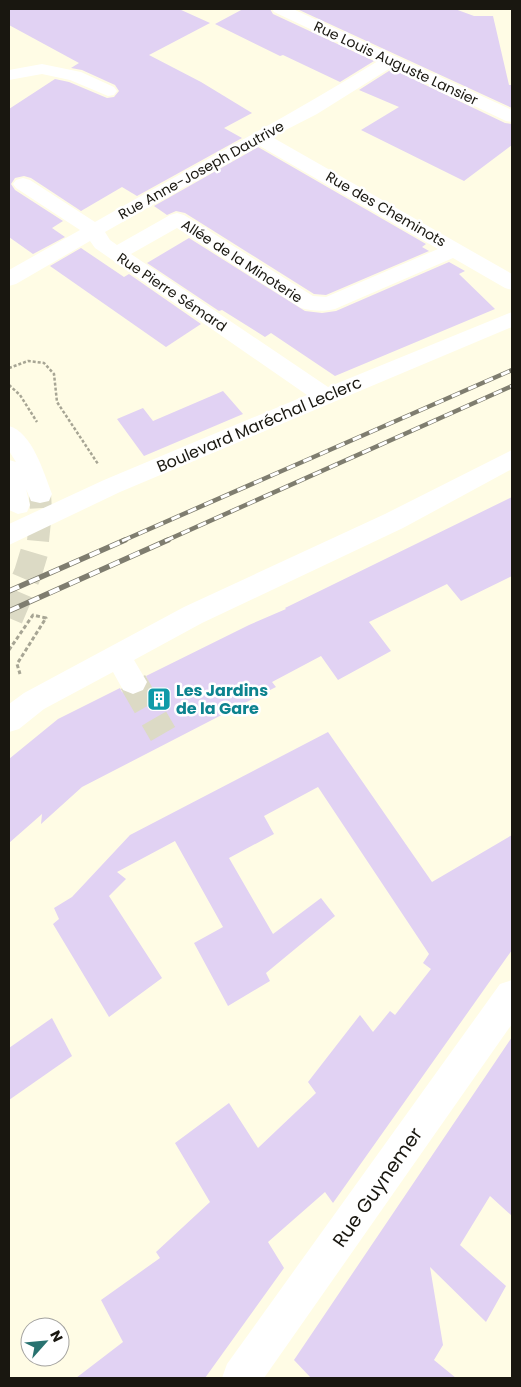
<svg xmlns="http://www.w3.org/2000/svg" width="521" height="1387" font-family="Poppins,sans-serif">
<rect width="100%" height="100%" fill="#fffce5"/>
<g fill="#e1d2f3">
<path d="M9,9H179L210,23L149,55L201,82L252,113L224,128L242,138L137,196L122,187L81,211L31,178L24,176L15,178L11,184L15,190L63,221L52,228L65,237L33,254L9,237V109L55,79L69,82L107,98L114,97L119,91L115,85L82,70L71,68L79,63L9,25Z"/>
<path d="M243,9H270L273,14L374,61L340,82L283,55L280,56L215,24Z"/>
<path d="M297,9H455L474,16H493L509,85H512V108Z"/>
<path d="M392,69L505,123L512,124V145L464,181L361,130L399,107L359,90Z"/>
<path d="M258,147L426,244L422,247L429,251L326,295L314,294L185,213L176,211L167,215L154,206Z"/>
<path d="M189,238L305,311L322,313L336,311L449,262L465,271L459,274L495,309L335,376L271,333L265,337L222,310L219,311L147,263Z"/>
<path d="M81,248L124,277L129,274L201,324L166,347L50,266Z"/>
<path d="M223,391L243,414L144,456L117,419L143,408L153,421Z"/>
<path d="M512,497V576L461,601L447,584L369,622L391,651L338,680L321,656L272,682L276,687L82,787L41,824L42,814L9,843V759L58,719L120,688L122,692L132,696L144,692L149,683L146,676L249,625L286,609L285,608Z"/>
<path d="M328,732L432,882L512,835V950L333,1203L325,1192L268,1242L284,1268L205,1378H76L123,1342L101,1300L160,1258L156,1252L210,1202L175,1143L229,1103L258,1148L316,1093L308,1082L360,1015L373,1032L390,1011L395,1015L431,969L423,963L429,954L318,787L264,816L274,834L229,858L273,934L321,898L335,916L266,973L270,981L228,1006L194,943L223,927L175,841L117,872L126,879L109,896L162,978L109,1017L53,924L59,919L54,908L72,897L130,835Z"/>
<path d="M52,1018L72,1056L9,1100V1048Z"/>
<path d="M512,1037V1216L490,1196L460,1245L506,1286L486,1322L430,1267L443,1345L434,1360L456,1378H311L294,1360Z"/>
</g>
<g fill="none" stroke-linecap="round" stroke-linejoin="round">
<path stroke="#dcdac5" stroke-width="22" stroke-dasharray="22 11" stroke-linecap="butt" d="M38,541L41,511L40,494"/>
<g stroke="#dcdac5" stroke-width="28" stroke-dasharray="28 14" stroke-linecap="butt">
<path d="M9,618L28,573L38,540"/>
<path d="M133,682L163,734"/>
</g>
<g stroke="#a7a594" stroke-width="2.5" stroke-dasharray="3 2" stroke-linecap="butt">
<path d="M9,368L28,361L44,363L54,374L57,402L98,464"/>
<path d="M9,385L20,395L37,422"/>
</g>
<path stroke="#a7a594" stroke-width="3" stroke-dasharray="4 2.5" stroke-linecap="butt" d="M9,650L33,615L46,618L17,664L20,674"/>
<g fill="#fff" fill-rule="evenodd">
<path d="M272,9H293L512,110V122L506,121L392,67L317,114L272,137L512,274V290L505,288L453,258L335,309C324,312 312,311 301,308L177,228L131,254L328,387L512,312V327L120,492L9,545V524L104,480L307,395L95,248L90,241L16,284L9,286V270L80,230L16,188L13,184L16,180L23,178L30,180L95,222C189,168 286,118 378,61L274,12ZM258,145L438,249L326,297L313,296L184,215L177,213L170,215L117,245L110,240L105,232Z"/>
<path d="M42,64L81,72L114,87L117,91L114,95L108,96L70,80L42,74L9,80V70Z"/>
<path d="M9,426C32,432 44,473 52,494L49,501L40,503L31,501L26,489L30,505L27,512L18,514L9,510V460L16,462L9,451Z"/>
<path d="M512,450V469L403,528L202,623L134,660L147,682L143,690L133,694L123,690L113,672L44,709L19,729L9,732V704L24,693L184,607L385,514Z"/>
<path d="M512,980V1024L264,1378H222L227,1364L500,984Z"/>
</g>
<g stroke="#7f7d6f" stroke-width="4.5">
<g id="rail-far1">
<path d="M122,541L512,370"/>
<path d="M165,541L512,386"/>
</g>
</g>
<g stroke="#7f7d6f" stroke-width="5.5">
<g id="rail">
<path d="M9,591L125,540"/>
<path d="M9,611L168,540"/>
</g>
</g>
<use href="#rail-far1" stroke="#fff" stroke-width="3" stroke-dasharray="9" stroke-linecap="butt"/>
<use href="#rail" stroke="#fff" stroke-width="4" stroke-dasharray="11" stroke-linecap="butt"/>
</g>
<defs>
<g id="building-square" transform="scale(1.25)"><rect x="-9" y="-9" width="18" height="18" rx="4" fill="#0f9aa8" stroke="#fff"/><path d="M-4-6H4V6H1V3H-1V6H-4ZM-2.5-4.3h1.7v1.8h-1.7ZM.8-4.3h1.7v1.8H.8ZM-2.5-1h1.7V.8h-1.7ZM.8-1h1.7V.8H.8Z" fill="#fff"/></g>
</defs>
<g fill-rule="evenodd">
<use href="#building-square" x="159" y="699"/>
</g>
<g text-anchor="middle" stroke-width="5" stroke-linejoin="round" paint-order="stroke">
<g font-size="14" fill="#191710" stroke="#fff">
<text transform="translate(396 63) rotate(25)" y="5">Rue Louis Auguste Lansier</text>
<text transform="translate(201 170) rotate(-29)" y="5">Rue Anne-Joseph Dautrive</text>
<text transform="translate(386 209) rotate(30)" y="5">Rue des Cheminots</text>
<text transform="translate(242 261) rotate(33)" y="5">Allée de la Minoterie</text>
<text transform="translate(172 292) rotate(34)" y="5">Rue Pierre Sémard</text>
</g>
<g font-size="16" fill="#191710" stroke="#fff">
<text transform="translate(259 424) rotate(-23)" y="6">Boulevard Maréchal Leclerc</text>
</g>
<g font-size="16" font-weight="bold" fill="#0d838f" stroke="#fff" text-anchor="start">
<text x="176" y="696">Les Jardins<tspan x="176" dy="18">de la Gare</tspan></text>
</g>
<g font-size="19" fill="#191710" stroke="#fff">
<text transform="translate(377 1187) rotate(-55)" y="7">Rue Guynemer</text>
</g>
</g>
<rect width="521" height="1387" fill="none" stroke="#191710" stroke-width="20"/>
<g transform="translate(45 1342) rotate(63)"><circle r="24" fill="#ffffff" stroke="#a3a29f"/>
<path d="M0-4L9 19L0 12L-9 19Z" fill="#287270"/>
<text y="-8" font-size="14" font-weight="bold" text-anchor="middle" fill="#191710">N</text>
</g>
</svg>
